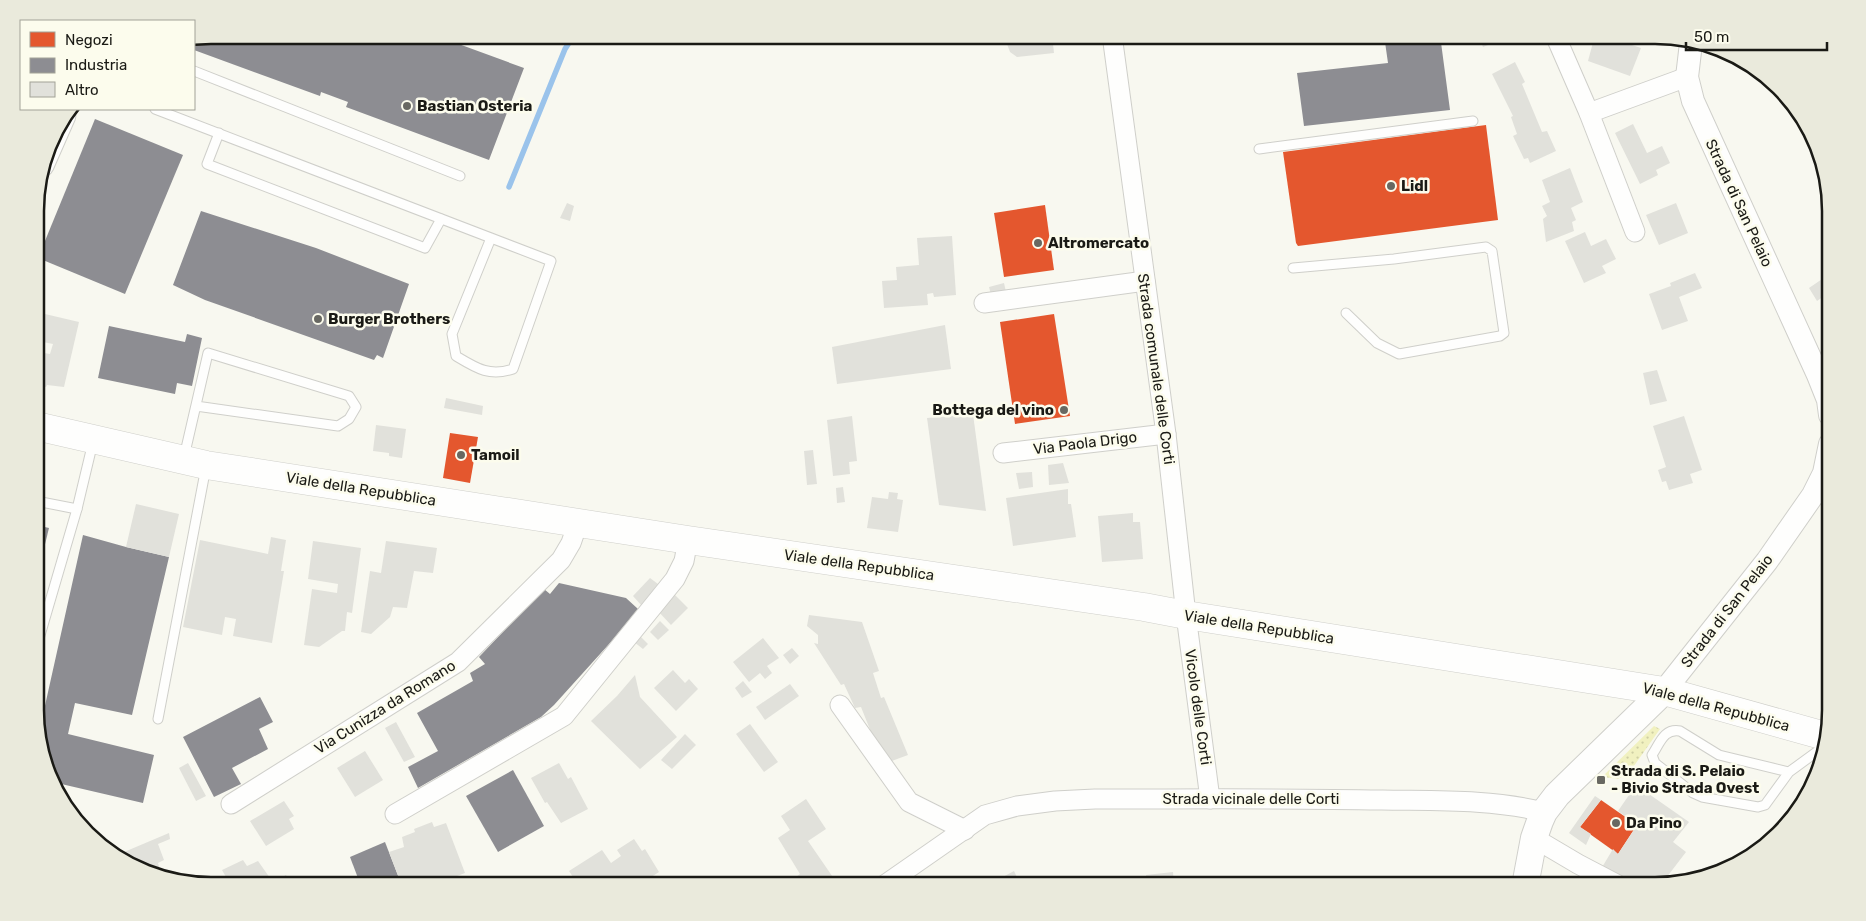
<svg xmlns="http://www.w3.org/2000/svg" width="1866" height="921" font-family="Rubik,sans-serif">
<defs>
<pattern id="green-dots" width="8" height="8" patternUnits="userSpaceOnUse" patternTransform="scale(1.25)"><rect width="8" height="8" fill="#f1f1c0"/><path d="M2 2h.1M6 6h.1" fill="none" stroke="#cecea4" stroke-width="1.8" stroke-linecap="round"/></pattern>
</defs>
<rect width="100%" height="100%" fill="#f8f8f0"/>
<path fill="#f0f0e0" d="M1817,772L1813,788L1779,826L1816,773Z"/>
<path fill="url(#green-dots)" d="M1654,726L1660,729L1629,773L1618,779L1604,777L1603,776Z"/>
<g fill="#e4572e">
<path d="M1486,125L1498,220L1298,246L1296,243L1283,152Z"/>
<path d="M1045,205L1054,270L1004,277L994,213Z"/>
<path d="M1054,314L1070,416L1015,424L1000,322Z"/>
<path d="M450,433L478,437L470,483L443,478Z"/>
<path d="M1601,800L1637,825L1618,854L1580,827Z"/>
</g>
<g fill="#8d8d92">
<path d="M210,35H434L524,68L489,160L346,107L348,102L321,92L320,96L194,50V38Z"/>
<path d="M1384,35H1440L1450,110L1304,126L1297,73L1388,63Z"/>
<path d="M95,119L183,155L125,294L38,258Z"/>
<path d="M201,211L316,248L409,284L383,358L377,355L374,360L205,300L173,285Z"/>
<path d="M109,326L185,342L187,334L202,338L192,386L177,383L175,394L98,378Z"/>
<path d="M36,525L49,528L37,577H36Z"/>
<path d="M83,535L126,547L169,557L132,715L75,703L68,734L154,755L143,803L57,783L38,737Z"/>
<path d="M559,583L626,598L638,609L610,643L554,705L541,717L418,788L408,767L438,751L417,713L473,681L470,673L485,664L479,657L544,589L550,594Z"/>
<path d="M260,697L273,722L259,729L268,749L232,768L241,784L214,797L183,737Z"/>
<path d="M513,770L544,826L498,852L466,796Z"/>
<path d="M385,842L402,886H361L350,857Z"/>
</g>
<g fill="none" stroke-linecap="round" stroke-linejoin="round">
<path stroke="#9ac3eb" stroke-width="5.5" d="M509,187L565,49L574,35"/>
</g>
<g fill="#e1e1db">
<path d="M987,35H1052L1054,53L1017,57L1010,52L1004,36L990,38Z"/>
<path d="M1478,35H1514L1483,47Z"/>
<path d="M1595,35H1635L1632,45L1641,48L1630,76L1588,61Z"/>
<path d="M1515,62L1525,82L1522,84L1542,132L1547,131L1556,151L1530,163L1528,158L1524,159L1513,136L1517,134L1511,117L1513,116L1492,74Z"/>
<path d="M1633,124L1647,153L1662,146L1670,163L1656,170L1658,175L1640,184L1615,133Z"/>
<path d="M1570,168L1583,202L1571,208L1576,220L1572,222L1574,231L1546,242L1543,219L1547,216L1542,206L1550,202L1542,180Z"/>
<path d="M567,203L574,206L570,221L560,218Z"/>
<path d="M1676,203L1688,233L1659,245L1646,215Z"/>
<path d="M1585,232L1591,246L1606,239L1616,259L1602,266L1606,273L1584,283L1565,241Z"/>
<path d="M952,236L956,295L934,297L933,293L927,294L928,305L884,308L882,281L897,280L896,267L919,265L917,238Z"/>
<path d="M1695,273L1702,288L1679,297L1688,321L1662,330L1649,294L1671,286L1670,283Z"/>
<path d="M1828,275L1830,292L1817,301L1809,288Z"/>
<path d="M1004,283L1006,292L991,295L989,287Z"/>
<path d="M45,314L79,322L64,387L47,385L46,387L36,385V360L38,352L50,354L53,344L38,341Z"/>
<path d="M945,325L951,369L837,384L832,347Z"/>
<path d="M1657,370L1667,401L1650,405L1643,373Z"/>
<path d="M446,398L483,406L482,415L444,408Z"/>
<path d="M973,414L986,511L939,505L927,418Z"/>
<path d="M852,416L857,461L849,462L850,474L833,476L827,420Z"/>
<path d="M1684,416L1702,470L1690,474L1693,483L1669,490L1666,481L1662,482L1658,470L1666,467L1653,426Z"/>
<path d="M376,425L406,429L402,458L389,456V453L373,451Z"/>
<path d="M813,450L817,484L807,485L804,451Z"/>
<path d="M1063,463L1069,483L1049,485L1048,465Z"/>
<path d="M1032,472L1033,487L1019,489L1016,473Z"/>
<path d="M843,487L845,502L837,503L836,488Z"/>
<path d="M1068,489V504H1071L1076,537L1013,546L1006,498Z"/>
<path d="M889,492L898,493L897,499L903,500L898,532L867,528L872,497L888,499Z"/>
<path d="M136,504L179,514L169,557L126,547Z"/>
<path d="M1133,513V522H1140L1143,559L1102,562L1098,516Z"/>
<path d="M271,537L286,540L281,571H284L272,643L233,636L236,619L225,617L222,635L183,627L200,540L268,554Z"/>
<path d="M313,541L361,548L352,613L347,612L345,631H342L319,647L304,645L312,589L337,593L338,584L308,579Z"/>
<path d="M386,541L437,548L433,573L414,571L407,608L393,607L390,617L371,634L361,632L370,571L381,573Z"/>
<path d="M650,578L658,584L641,605L633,596Z"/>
<path d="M673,593L688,608L671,625L656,609Z"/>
<path d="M809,615L862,622L879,671L873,673L881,698L884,697L908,755L889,762L879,752L861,707L855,708L844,684L841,685L814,643L818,644V635L807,626Z"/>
<path d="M660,621L669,630L658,640L650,632Z"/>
<path d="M640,636L648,644L643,649L634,642Z"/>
<path d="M763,638L779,658L767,666L772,673L765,679L760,673L749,682L733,662Z"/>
<path d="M792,648L799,656L790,664L783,655Z"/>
<path d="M673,670L685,683L689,679L698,689L676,711L654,688Z"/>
<path d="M635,675L640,697L677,737L640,769L591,721L617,696Z"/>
<path d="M743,681L752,692L742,698L735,688Z"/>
<path d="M790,684L799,696L765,720L756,707Z"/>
<path d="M396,722L415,757L404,762L385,728Z"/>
<path d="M750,724L778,762L764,772L736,734Z"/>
<path d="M685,734L696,745L672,769L661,760Z"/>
<path d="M365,751L383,780L355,797L337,768Z"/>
<path d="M188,763L206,796L196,801L179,768Z"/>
<path d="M559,763L568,779L571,777L588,809L561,823L547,802L545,803L531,778Z"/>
<path d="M1636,785L1689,822L1673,842L1686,852L1660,886H1638L1601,869L1613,849L1618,854L1637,825L1618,811Z"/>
<path d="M1595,796L1601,800L1580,827L1591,834L1586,845L1569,833Z"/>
<path d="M806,799L826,829L808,841L839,886H809L807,883L802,886L796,877L800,874L778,838L790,830L781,816Z"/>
<path d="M284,801L294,816L289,819L294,829L266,846L250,821Z"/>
<path d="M432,822L434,827L446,823L465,873L431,886H402L389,852L404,847L402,837L415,832L414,829Z"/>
<path d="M169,833L170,839L158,844L164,860L158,863L161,873L157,874L133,868L117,855Z"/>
<path d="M634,839L642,851L645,849L659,872L639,885L637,882L631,886H579L569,871L602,850L611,863L621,856L617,850Z"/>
<path d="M243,860L247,866L258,861L270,878L256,886H231L222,870Z"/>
<path d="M1014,871L1021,886H986Z"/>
<path d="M1173,872L1174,886H1143L1142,882H1147L1146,875Z"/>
<path d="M286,875L292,886H271L270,884Z"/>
<path d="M1065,881L1068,886H1056Z"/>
</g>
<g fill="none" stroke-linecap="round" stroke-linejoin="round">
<g stroke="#cfcfca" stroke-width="11">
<g id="service">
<path d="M194,71L460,176"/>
<path d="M155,109L551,261L513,369C489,377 476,368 456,356L452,334L491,238"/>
<path d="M219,133L207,164L425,248L441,219"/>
<path d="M1259,149L1473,121"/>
<path d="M1293,268L1394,259L1486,247L1492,251L1504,333L1500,336L1399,354L1377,343L1346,313"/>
<path d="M184,457L208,353L349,396L356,407L349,419L338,426L196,406"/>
<path d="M36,501L77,509"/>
<path d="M36,649L77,509L93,442"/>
<path d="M158,719L206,467"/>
<path d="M1789,772L1719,755L1680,731C1664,728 1660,743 1652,755L1655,763L1693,793L1702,797L1758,807L1765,805L1789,772L1822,748"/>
</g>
</g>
<g stroke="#cfcfca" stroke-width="21">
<g id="minor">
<path d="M1112,35L1166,434L1186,615L1210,799"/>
<path d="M1555,35L1589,113L1635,232"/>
<path d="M1589,113L1687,77"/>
<path d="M44,166L66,116"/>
<path d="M984,303L1145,281"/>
<path d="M1003,453L1166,434"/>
<path d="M840,705L909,802L965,830"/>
<path d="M231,804L458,662L561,560L571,543L578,523"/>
<path d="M395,814L564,716L675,579L684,561L688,540"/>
<path d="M1534,838L1578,864L1620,886"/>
<path d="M883,886L985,815L1017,806L1055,801L1095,799C1190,799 1286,798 1382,800C1436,801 1491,799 1544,812"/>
</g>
</g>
<g stroke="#cfcfca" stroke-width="24">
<g id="tertiary">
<path d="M1691,43L1687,77L1693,101L1818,375L1828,400L1830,415"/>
<path d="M1664,691L1767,561L1813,495L1824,473L1830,444"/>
</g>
</g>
<g stroke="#cfcfca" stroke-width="28">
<path id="secondary" d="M1525,886L1534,838L1540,821L1544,812L1557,795L1664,691"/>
</g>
<g stroke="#cfcfca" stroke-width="29">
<path id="primary" d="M36,426L206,465L688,540L1144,607L1186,615L1664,691L1825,736"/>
</g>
<use href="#service" stroke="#fefefd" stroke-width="9"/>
<use href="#minor" stroke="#fefefd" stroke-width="19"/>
<use href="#tertiary" stroke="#fefefd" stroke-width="22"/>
<use href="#secondary" stroke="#fefefd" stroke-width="26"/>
<use href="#primary" stroke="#fefefd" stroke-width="28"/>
</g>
<g fill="#686862" stroke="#fcfced" stroke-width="2">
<circle cx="407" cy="106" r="5"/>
<circle cx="1391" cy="186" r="5"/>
<circle cx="1038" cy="243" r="5"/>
<circle cx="318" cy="319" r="5"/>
<circle cx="1064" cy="410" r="5"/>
<circle cx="461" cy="455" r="5"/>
<rect x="1596" y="775" width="10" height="10" rx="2.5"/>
<circle cx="1616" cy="823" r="5"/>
</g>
<g text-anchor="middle" stroke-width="5" stroke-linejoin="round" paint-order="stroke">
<g font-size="15" font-weight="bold" fill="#1a1a15" stroke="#fcfced" text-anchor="start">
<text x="417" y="111">Bastian Osteria</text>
<text x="1401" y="191">Lidl</text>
<text x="1048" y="248">Altromercato</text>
<text x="328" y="324">Burger Brothers</text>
<text x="1054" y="415" text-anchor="end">Bottega del vino</text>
<text x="471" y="460">Tamoil</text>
<text x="1611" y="776">Strada di S. Pelaio<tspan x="1611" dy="17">- Bivio Strada Ovest</tspan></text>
<text x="1626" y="828">Da Pino</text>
</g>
<g font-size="15" fill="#1a1a15" stroke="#fcfced">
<text transform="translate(1739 203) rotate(65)" y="5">Strada di San Pelaio</text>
<text transform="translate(1156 369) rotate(82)" y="5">Strada comunale delle Corti</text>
<text transform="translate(1085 443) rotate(-7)" y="5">Via Paola Drigo</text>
<text transform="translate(361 489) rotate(9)" y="5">Viale della Repubblica</text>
<text transform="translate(859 565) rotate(8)" y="5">Viale della Repubblica</text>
<text transform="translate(1727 611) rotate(-52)" y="5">Strada di San Pelaio</text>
<text transform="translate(1259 627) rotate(9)" y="5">Viale della Repubblica</text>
<text transform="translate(385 707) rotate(-32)" y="5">Via Cunizza da Romano</text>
<text transform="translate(1198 707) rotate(82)" y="5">Vicolo delle Corti</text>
<text transform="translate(1716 707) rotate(15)" y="5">Viale della Repubblica</text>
<text x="1251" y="804">Strada vicinale delle Corti</text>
</g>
</g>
<path d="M0 0H1866V921H0ZM211 44H1655A167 167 0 0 1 1822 211V710A167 167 0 0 1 1655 877H211A167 167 0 0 1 44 710V211A167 167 0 0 1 211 44Z" fill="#eaeadc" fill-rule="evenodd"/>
<path fill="none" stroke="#1a1a15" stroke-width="2.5" d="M211 44H1655A167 167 0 0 1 1822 211V710A167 167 0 0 1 1655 877H211A167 167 0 0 1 44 710V211A167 167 0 0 1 211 44Z"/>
<rect x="20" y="20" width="175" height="90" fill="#fcfced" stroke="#a2a297"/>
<rect x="30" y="32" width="25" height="15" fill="#e4572e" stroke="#a2a297"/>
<text x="65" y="45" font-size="15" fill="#1a1a15">Negozi</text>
<rect x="30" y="58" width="25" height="15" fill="#8d8d92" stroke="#a2a297"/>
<text x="65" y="70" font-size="15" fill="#1a1a15">Industria</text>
<rect x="30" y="82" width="25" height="15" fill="#e1e1db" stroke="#a2a297"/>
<text x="65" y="95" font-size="15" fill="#1a1a15">Altro</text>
<path d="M1686 42v8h141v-8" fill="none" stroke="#1a1a15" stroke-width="2.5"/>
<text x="1694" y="42" font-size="15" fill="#1a1a15" stroke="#fcfced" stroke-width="4" paint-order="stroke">50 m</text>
</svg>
